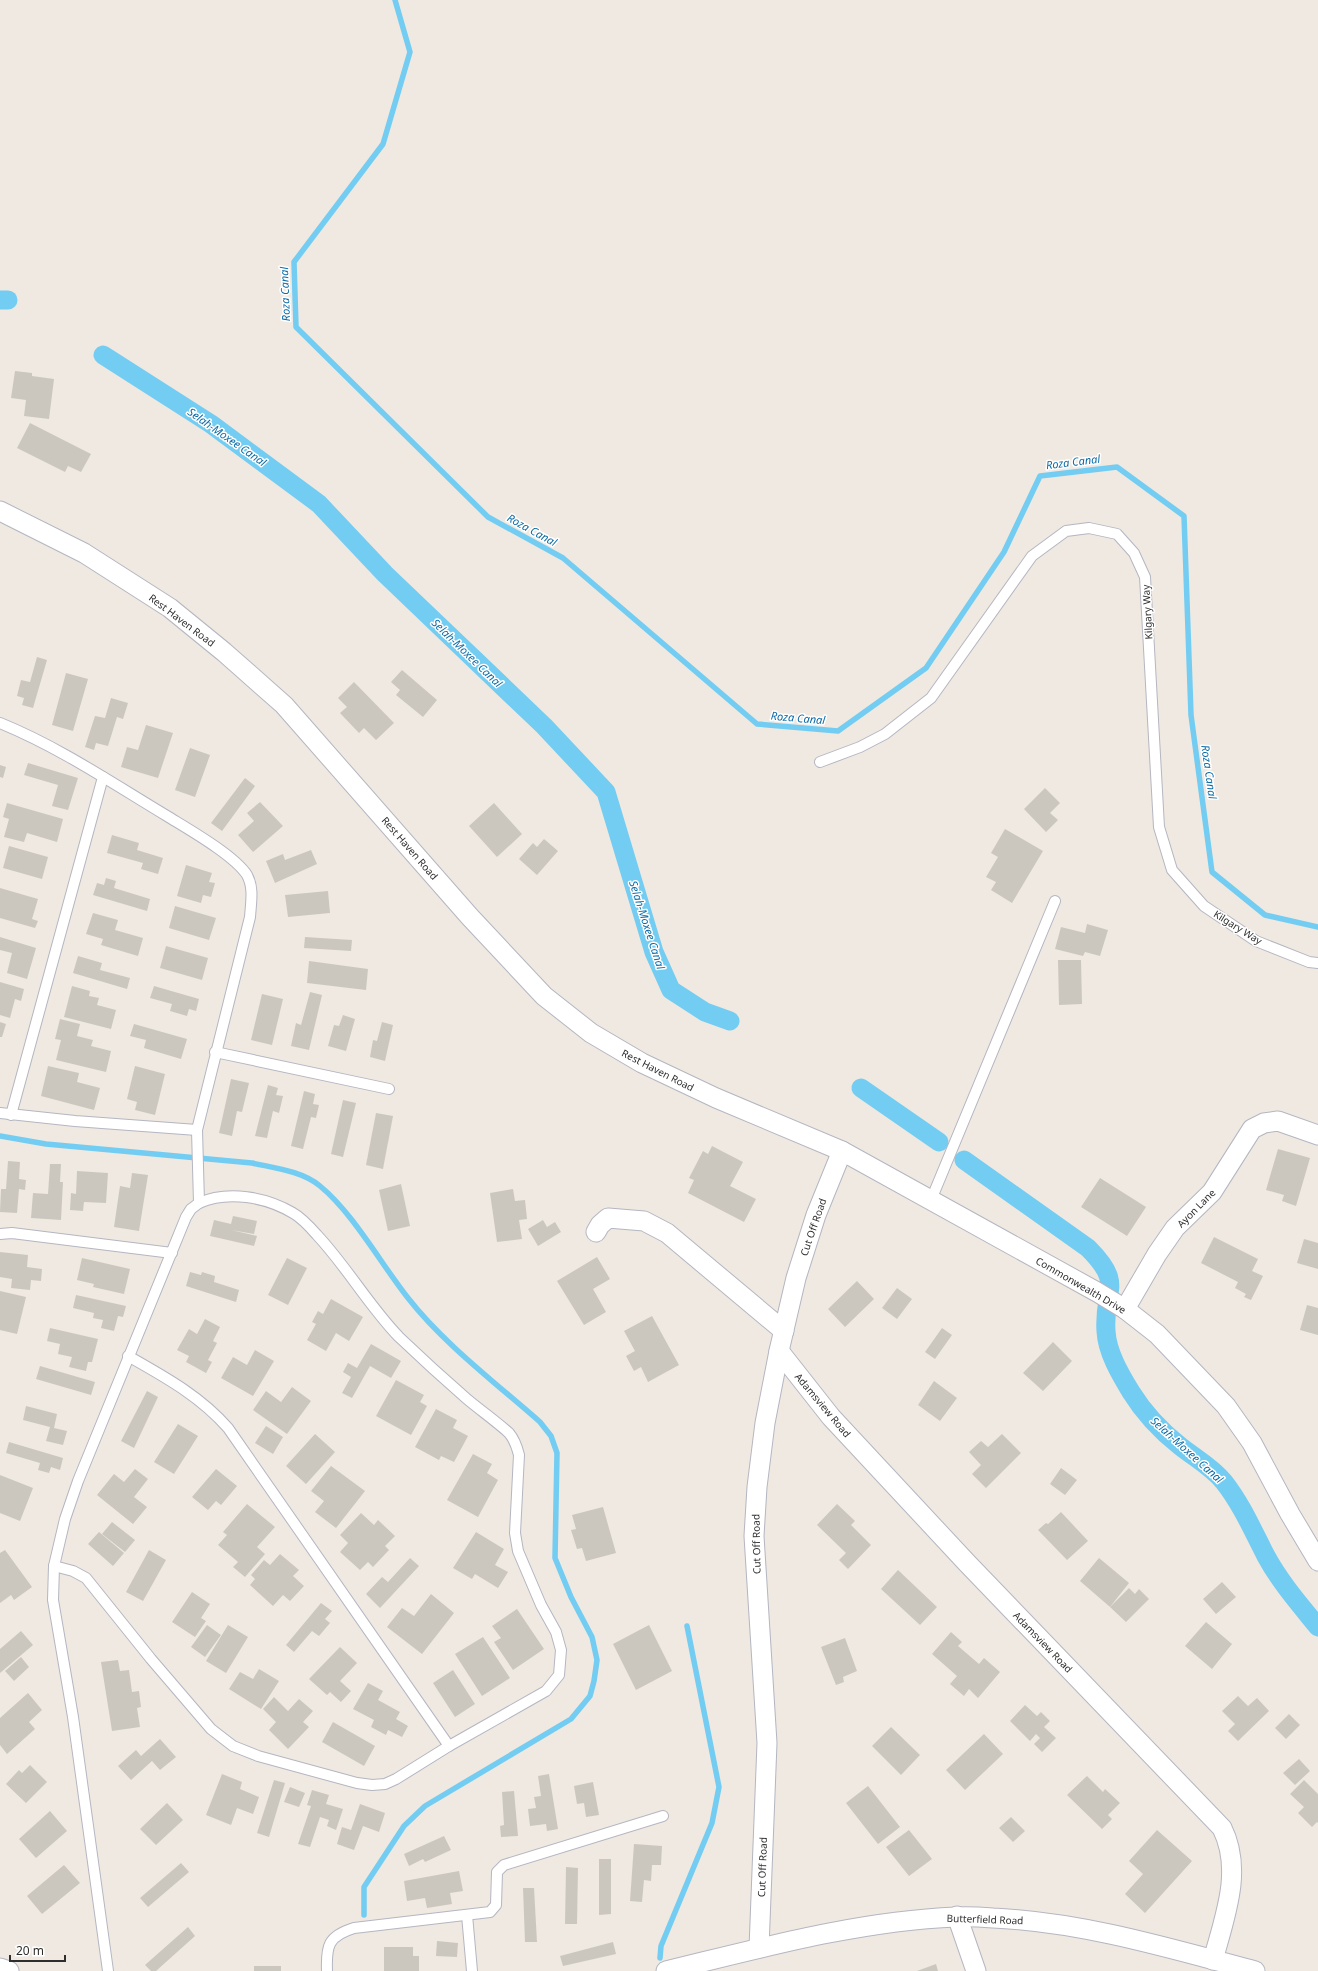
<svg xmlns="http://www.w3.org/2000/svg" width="1318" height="1971" font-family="'Noto Sans',sans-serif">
<rect width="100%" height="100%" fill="#efe9e1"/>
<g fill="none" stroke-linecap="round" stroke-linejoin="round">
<g stroke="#73ccf2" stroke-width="5.5">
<path d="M395,0L410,52L383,144L294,262L296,327L488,517L563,558L757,724L838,731L926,668L1004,552L1040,476L1117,467L1184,516L1191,715L1212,872L1265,915L1318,927"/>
<path d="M0,1136L46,1144L252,1163C274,1168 302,1171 320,1186C353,1213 381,1264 408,1298C443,1343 497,1384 540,1422L551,1436L557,1453L555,1558L571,1597L592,1637L597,1660L594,1681L590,1696L571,1719L425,1806L404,1826L364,1887V1915"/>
<path d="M660,1958L661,1946L712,1823L719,1787L687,1626"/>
</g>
<g stroke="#73ccf2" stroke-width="19">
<path d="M0,300H8"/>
<path d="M103,355L211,424L319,504L385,574L544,726L606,792L654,952L671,990L705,1012L730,1021"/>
<path d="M861,1088L939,1142"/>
<path d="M964,1160L1088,1248C1125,1285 1103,1288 1106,1331C1107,1352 1120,1374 1131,1392C1144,1413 1161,1431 1180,1446C1195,1458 1212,1467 1224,1482C1242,1505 1253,1531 1266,1556C1280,1582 1300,1605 1318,1627"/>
</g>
</g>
<g fill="#cbc7bf">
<path d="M15,371L32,373V376L54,379L49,419L24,416L26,400L11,398Z"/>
<path d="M30,423L91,454L81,472L68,466L65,472L17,448Z"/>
<path d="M37,657L47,660L33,708L22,705L24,698L17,696L21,680L30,682Z"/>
<path d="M402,670L437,700L423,717L396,695L400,690L391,682Z"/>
<path d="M66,673L88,679L73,731L52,725Z"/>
<path d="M354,682L394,723L376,740L364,728L359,733L340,713L347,707L338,698Z"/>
<path d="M111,698L128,703L123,719L117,717L108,746L96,743L94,750L85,747L95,716L105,718Z"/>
<path d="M146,725L173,733L158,778L121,767L127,747L138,750Z"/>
<path d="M190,748L210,755L195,797L175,790Z"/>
<path d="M28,763L78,778L68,810L52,806L58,785L24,775Z"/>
<path d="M0,765L6,767L3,778L0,777Z"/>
<path d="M245,778L255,786L222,831L211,823Z"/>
<path d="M1045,788L1060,803L1050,813L1058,820L1046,832L1024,809Z"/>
<path d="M260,802L283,826L253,852L238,835L254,821L247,813Z"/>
<path d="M7,803L63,819L57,842L27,833L24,842L4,837L9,819L3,817Z"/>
<path d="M494,803L522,834L497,857L469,826Z"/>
<path d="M1005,829L1043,851L1012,903L991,890L996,882L986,877L998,857L991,853Z"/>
<path d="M112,835L139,843L137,850L163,858L158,874L141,869L143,863L107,853Z"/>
<path d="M544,839L558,851L537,875L519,859L533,843L537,847Z"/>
<path d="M9,846L48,857L42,879L3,868Z"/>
<path d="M311,850L317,864L275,883L266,861L283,854L285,860Z"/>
<path d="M186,865L212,873L209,882L215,883L211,897L203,895L201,903L177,896Z"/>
<path d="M106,878L116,881L114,888L150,899L147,911L93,895L97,883L104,885Z"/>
<path d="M0,888L38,899L32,919L38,921L35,928L0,918Z"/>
<path d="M328,891L330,913L288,917L285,895Z"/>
<path d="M175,906L216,918L209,940L169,928Z"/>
<path d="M93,913L118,920L115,930L143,938L138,956L101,945L103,939L86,934Z"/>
<path d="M1087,924L1108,930L1100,956L1085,952L1083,956L1055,949L1061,927L1085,933Z"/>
<path d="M0,937L36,948L27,979L7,973L12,953L0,950Z"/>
<path d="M305,937L352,940L351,951L304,948Z"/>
<path d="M166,946L208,958L202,980L160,968Z"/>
<path d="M78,956L102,963L100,970L130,978L127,989L73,973Z"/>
<path d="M1058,960H1081L1082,1004L1059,1005Z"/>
<path d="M309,961L368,969L366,990L307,983Z"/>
<path d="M0,982L24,989L21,1001L15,999L10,1018L0,1015Z"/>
<path d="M72,986L90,991L89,996L99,998L97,1005L116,1010L111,1029L64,1017Z"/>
<path d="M154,986L199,999L196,1011L189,1009L187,1016L170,1011L172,1004L150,998Z"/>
<path d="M310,992L322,995L309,1050L291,1046L296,1023L301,1025Z"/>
<path d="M262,994L283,999L272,1045L251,1040Z"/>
<path d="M343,1015L355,1019L346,1051L328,1046L334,1025L339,1026Z"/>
<path d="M60,1019L80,1024L77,1036L93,1040L91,1046L111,1051L106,1072L56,1060L61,1040L55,1039Z"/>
<path d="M0,1022L6,1024L2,1037H0Z"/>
<path d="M382,1022L393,1025L385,1061L370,1057L373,1040L377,1041Z"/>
<path d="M134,1024L187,1039L181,1059L144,1048L146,1040L130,1036Z"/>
<path d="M48,1066L79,1073L77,1082L100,1088L94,1110L41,1096Z"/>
<path d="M135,1066L165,1074L155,1115L135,1110L137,1102L127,1099Z"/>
<path d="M231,1079L249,1083L242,1112L237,1111L232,1136L219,1133Z"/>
<path d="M268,1085L278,1088L276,1095L283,1096L279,1113L273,1111L267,1138L255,1136Z"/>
<path d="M304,1091L315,1094L313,1104L319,1105L316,1118L311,1117L303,1149L291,1146Z"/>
<path d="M343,1100L356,1103L343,1157L331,1154Z"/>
<path d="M376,1113L393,1116L383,1169L366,1165Z"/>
<path d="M712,1146L743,1162L730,1186L756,1199L744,1222L688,1193L694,1180L689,1178L703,1151L708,1154Z"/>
<path d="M1278,1149L1310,1158L1296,1206L1282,1201L1284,1195L1266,1190Z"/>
<path d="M8,1161L20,1162L19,1179L26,1180L25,1190L19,1189L17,1213L0,1212L1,1189H6Z"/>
<path d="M50,1164H61L60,1182H63L61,1220L31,1218L33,1193L48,1194Z"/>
<path d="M77,1171L108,1173L106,1203L84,1202L83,1211L70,1210L71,1193L76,1194Z"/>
<path d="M132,1173L148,1175L139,1231L114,1227L120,1186L130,1188Z"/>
<path d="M1100,1178L1146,1207L1127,1236L1081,1207Z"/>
<path d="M401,1184L410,1226L388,1231L379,1190Z"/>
<path d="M513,1189L515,1201L525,1200L527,1219L519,1220L522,1239L497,1242L490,1193Z"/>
<path d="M233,1216L257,1221L254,1234L231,1230L257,1236L254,1246L210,1236L214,1220L231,1224Z"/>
<path d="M543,1220L547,1227L555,1222L561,1232L538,1246L528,1229Z"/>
<path d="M1214,1237L1258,1259L1252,1271L1263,1276L1251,1300L1244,1297L1246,1294L1235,1288L1238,1282L1201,1263Z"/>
<path d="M1304,1239L1318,1243V1269L1297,1263Z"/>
<path d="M0,1252L28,1255L27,1267L42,1269L41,1281L31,1280L30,1290L11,1288L12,1279L0,1277Z"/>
<path d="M597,1257L610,1279L593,1289L606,1312L584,1325L557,1281Z"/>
<path d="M82,1258L130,1269L124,1294L93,1287L94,1284L77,1280Z"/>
<path d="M287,1258L307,1268L288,1305L268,1295Z"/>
<path d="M190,1272L201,1275L202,1272L215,1276L214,1282L239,1290L236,1302L186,1286Z"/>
<path d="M857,1281L874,1299L845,1327L828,1309Z"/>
<path d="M897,1288L912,1299L897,1319L882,1308Z"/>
<path d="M0,1291L26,1297L17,1334L0,1330Z"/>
<path d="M76,1295L126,1306L123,1317L118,1316L114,1331L101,1328L103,1320L93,1318L94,1313L73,1308Z"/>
<path d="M331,1299L363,1317L349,1341L336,1333L326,1351L307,1340L316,1324L312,1322L318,1311L323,1314Z"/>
<path d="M1307,1305L1318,1308V1335L1300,1330Z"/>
<path d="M652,1316L679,1365L648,1382L641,1367L634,1371L626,1356L635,1351L624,1331Z"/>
<path d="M205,1319L220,1327L213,1341L217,1343L208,1360L212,1362L206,1373L186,1362L189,1356L177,1350L189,1329L197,1334Z"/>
<path d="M50,1328L98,1339L92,1362H88L86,1371L69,1367L72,1357L58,1354L60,1344L47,1341Z"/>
<path d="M942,1328L952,1335L935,1359L925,1352Z"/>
<path d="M1053,1342L1072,1361L1043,1391L1023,1373Z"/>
<path d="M371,1344L401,1361L391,1378L370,1366L352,1398L342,1393L351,1377L343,1372L348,1363L357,1368Z"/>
<path d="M255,1350L274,1361L253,1396L221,1378L233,1357L247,1365Z"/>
<path d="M40,1366L95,1382L91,1395L36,1379Z"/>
<path d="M396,1380L424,1395L420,1402L427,1406L411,1435L376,1416Z"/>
<path d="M934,1381L957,1398L940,1421L918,1405Z"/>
<path d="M292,1387L311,1401L287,1434L253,1410L266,1391L281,1402Z"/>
<path d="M147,1391L158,1397L134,1448L121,1441Z"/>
<path d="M26,1406L57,1414L54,1428L67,1431L63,1445L46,1441L50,1427L23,1420Z"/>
<path d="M436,1409L457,1420L453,1428L468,1436L454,1462L441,1456L439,1460L415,1447Z"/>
<path d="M178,1424L198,1436L174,1474L154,1462Z"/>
<path d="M266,1426L283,1437L273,1454L255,1443Z"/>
<path d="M315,1434L335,1452L306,1484L286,1466Z"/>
<path d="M1002,1434L1021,1453L986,1488L972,1474L981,1465L969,1452L981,1441L988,1447Z"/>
<path d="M9,1442L63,1458L60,1470L51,1467L49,1473L38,1470L40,1463L6,1453Z"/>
<path d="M473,1454L492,1464L487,1473L498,1480L478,1517L447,1500Z"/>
<path d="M331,1466L365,1491L336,1528L315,1512L324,1501L311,1491Z"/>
<path d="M1061,1468L1077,1480L1065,1495L1050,1484Z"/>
<path d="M135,1469L148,1479L134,1497L147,1507L133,1524L97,1495L114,1474L124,1482Z"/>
<path d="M216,1469L237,1486L221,1505L216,1501L208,1510L192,1497Z"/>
<path d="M0,1475L33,1488L20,1521L0,1513Z"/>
<path d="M247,1504L275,1527L257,1547L265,1554L245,1577L233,1567L238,1562L218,1545L227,1535L223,1532Z"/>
<path d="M837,1504L855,1521L851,1525L871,1545L848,1569L839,1560L846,1553L817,1525Z"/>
<path d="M603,1507L616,1553L586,1561L582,1548L577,1549L571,1530L576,1529L572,1515Z"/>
<path d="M1061,1512L1088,1541L1067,1560L1038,1530L1046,1523L1048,1524Z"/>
<path d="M361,1513L374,1525L378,1520L395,1536L385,1546L389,1550L373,1567L368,1562L360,1570L340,1552L348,1543L340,1535Z"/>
<path d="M112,1522L135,1540L125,1552L102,1534Z"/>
<path d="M99,1532L124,1553L113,1566L88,1544Z"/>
<path d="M476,1532L504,1549L495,1565L508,1572L498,1588L475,1574L472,1579L453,1568Z"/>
<path d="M5,1550L32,1587L14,1600L11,1595L0,1603V1553Z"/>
<path d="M149,1550L166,1560L143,1601L126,1592Z"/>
<path d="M280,1554L299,1570L293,1576L304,1586L290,1601L283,1595L273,1606L250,1585L255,1579L251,1575L264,1560L270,1565Z"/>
<path d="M410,1558L419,1566L380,1608L366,1594L382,1577L388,1582Z"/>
<path d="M1099,1558L1129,1583L1110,1607L1080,1581Z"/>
<path d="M898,1570L937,1607L920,1625L881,1589Z"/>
<path d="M1222,1582L1236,1597L1216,1614L1203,1599Z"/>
<path d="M1129,1588L1135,1594L1139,1589L1149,1599L1126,1622L1110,1607Z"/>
<path d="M192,1592L210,1604L201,1618L206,1621L195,1637L172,1622Z"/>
<path d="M431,1594L454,1613L422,1654L387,1627L402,1608L414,1616Z"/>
<path d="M321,1603L332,1611L325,1619L330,1623L319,1636L312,1631L294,1652L286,1645Z"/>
<path d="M517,1609L544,1649L513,1670L494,1642L501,1638L492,1626Z"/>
<path d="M1206,1622L1232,1644L1212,1669L1185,1646Z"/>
<path d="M207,1625L221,1635L205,1657L191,1647Z"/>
<path d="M228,1625L248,1637L226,1673L206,1661Z"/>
<path d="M649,1625L672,1671L636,1690L613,1644Z"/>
<path d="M21,1631L33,1645L0,1673V1649Z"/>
<path d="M951,1632L962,1642L958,1646L979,1664L984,1658L1000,1672L978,1698L969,1689L964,1696L950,1684L957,1676L932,1654Z"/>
<path d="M483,1637L510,1678L482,1696L455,1654Z"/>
<path d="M845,1638L857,1671L843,1677L844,1682L836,1685L821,1647Z"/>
<path d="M340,1647L357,1663L340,1681L351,1691L341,1702L330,1692L327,1695L309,1679Z"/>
<path d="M21,1657L29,1667L14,1681L5,1671Z"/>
<path d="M118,1660L120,1671L129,1670L132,1692L139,1691L141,1707L137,1708L140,1727L112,1731L101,1662Z"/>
<path d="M259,1669L279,1681L261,1709L229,1689L240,1672L253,1679Z"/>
<path d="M453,1670L475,1704L455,1717L433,1683Z"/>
<path d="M368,1683L383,1691L378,1700L400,1712L396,1719L408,1726L402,1737L388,1730L386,1735L371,1727L374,1720L353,1709Z"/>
<path d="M28,1693L42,1710L29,1722L35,1729L7,1754L0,1745V1718Z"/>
<path d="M1238,1696L1248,1706L1257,1698L1269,1711L1238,1741L1228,1731L1235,1724L1222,1711Z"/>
<path d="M274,1697L288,1711L299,1699L313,1711L303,1722L309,1727L288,1749L269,1730L276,1722L263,1709Z"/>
<path d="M1025,1705L1037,1716L1041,1712L1050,1721L1044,1727L1056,1738L1042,1752L1034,1744L1040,1738L1036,1734L1030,1741L1010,1721Z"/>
<path d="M1289,1714L1300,1725L1286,1739L1275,1728Z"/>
<path d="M333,1722L375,1746L364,1766L322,1742Z"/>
<path d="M891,1727L920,1755L901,1775L872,1746Z"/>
<path d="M984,1734L1003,1754L965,1790L946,1770Z"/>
<path d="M160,1739L176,1757L160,1770L152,1761L131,1780L118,1766L136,1750L141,1756Z"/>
<path d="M1299,1759L1310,1771L1295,1785L1283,1773Z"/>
<path d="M30,1765L47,1782L26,1803L6,1784L19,1770L22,1773Z"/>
<path d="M222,1774L242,1782L240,1789L259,1797L253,1814L237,1808L231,1825L206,1815Z"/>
<path d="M549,1774L558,1829L547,1831L546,1824L530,1826L528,1809L536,1808L534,1797L541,1796L538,1776Z"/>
<path d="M1087,1776L1103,1792L1105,1789L1120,1803L1108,1815L1112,1819L1102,1829L1067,1795Z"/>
<path d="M274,1780L285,1783L269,1837L257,1833Z"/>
<path d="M1304,1780L1318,1794V1823L1317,1822L1312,1827L1298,1813L1304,1807L1290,1794Z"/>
<path d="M593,1782L599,1815L586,1817L584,1803L577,1804L574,1786Z"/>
<path d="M868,1786L900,1827L878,1844L846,1803Z"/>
<path d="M290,1787L305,1793L299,1807L284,1802Z"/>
<path d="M312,1790L329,1795L326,1804L343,1809L336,1830L327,1826L329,1820L320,1817L310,1847L298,1844L311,1806L307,1805Z"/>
<path d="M514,1791L518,1836L501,1837L500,1826L504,1825L502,1792Z"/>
<path d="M167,1803L183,1820L156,1845L140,1829Z"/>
<path d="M360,1804L385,1813L379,1832L363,1826L354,1850L337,1844L342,1827L351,1830Z"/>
<path d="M50,1811L67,1831L36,1858L19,1839Z"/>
<path d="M1011,1817L1025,1831L1013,1842L999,1828Z"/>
<path d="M909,1830L932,1859L909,1876L886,1847Z"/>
<path d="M1157,1830L1192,1861L1145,1913L1125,1894L1143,1874L1129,1861Z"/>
<path d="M444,1836L451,1850L425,1862L423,1859L409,1866L404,1854Z"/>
<path d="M634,1844L662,1846L661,1865H652L651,1881L644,1880L642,1902L630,1901Z"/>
<path d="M599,1859H611V1914L599,1915Z"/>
<path d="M181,1863L189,1872L148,1907L140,1898Z"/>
<path d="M64,1865L80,1883L42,1914L27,1896Z"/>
<path d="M566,1867L578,1868L577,1924H565Z"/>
<path d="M459,1871L463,1891L450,1893L452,1904L427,1908L425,1898L407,1901L404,1881Z"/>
<path d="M523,1888H534L537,1942H525Z"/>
<path d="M188,1927L195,1936L156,1971H151L145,1965Z"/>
<path d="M437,1941L458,1943L457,1957L436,1956Z"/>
<path d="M613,1942L616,1954L563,1966L560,1956Z"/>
<path d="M384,1947H413V1956H419V1971H384Z"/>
<path d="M936,1964L938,1971H917Z"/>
<rect x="254" y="1966" width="27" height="5"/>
</g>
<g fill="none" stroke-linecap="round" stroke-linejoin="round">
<g stroke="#b4b6c1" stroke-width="12">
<g id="lane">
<path d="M0,723C59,747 112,783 167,816C188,829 234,855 247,875C254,888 251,902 250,917L197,1130L199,1203L191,1209L186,1217L78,1481L65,1519L54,1566L53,1600L73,1717L108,1971"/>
<path d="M820,762L860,747L885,734L931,698L1032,556L1066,531L1089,528L1117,534L1134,553L1145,577L1159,827L1172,870L1204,906L1256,941L1309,962L1318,963"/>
<path d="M215,1052L389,1089"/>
<path d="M0,1113L75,1121L197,1130"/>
<path d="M11,1115L103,777"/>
<path d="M931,1200L1055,901"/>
<path d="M0,1234L12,1233L172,1253"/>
<path d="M128,1356C165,1377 200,1396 228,1428L449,1746"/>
<path d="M54,1566L73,1571L86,1578L151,1659L211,1729L233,1746L258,1756L357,1783L372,1785L385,1784L396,1779L449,1746L546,1691L559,1675L561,1650L556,1632L541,1605L518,1551L515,1533L519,1455C517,1447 515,1440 509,1433C496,1421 480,1410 467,1399C444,1379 421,1358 399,1337C369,1306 347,1267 317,1235C310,1227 302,1218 293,1213C266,1197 228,1190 199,1203"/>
<path d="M467,1915L472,1971"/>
<path d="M327,1971C326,1946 328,1936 354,1928L490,1912L496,1905L497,1872L504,1865L663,1816"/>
</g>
</g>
<g stroke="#b4b6c1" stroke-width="21">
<g id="street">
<path d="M0,511L84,553L170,608L224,652L284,705L470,917L544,996L591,1033L642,1063L716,1098L842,1151L1097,1292L1125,1309L1157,1334L1226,1406L1252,1443L1290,1514L1318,1561"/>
<path d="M596,1232L600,1225L608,1218L644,1221L667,1233L784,1331"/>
<path d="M1125,1309L1157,1254L1175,1228L1212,1192L1252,1129L1264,1123L1278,1121L1318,1135"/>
<path d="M779,1351L831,1417L967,1563L1222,1828C1243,1870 1225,1916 1213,1960"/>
<path d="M957,1916L976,1971"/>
<path d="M759,1948L767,1743L754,1536L757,1487L765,1423L779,1351L796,1278L816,1215L842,1151"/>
<path d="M0,1968L9,1971"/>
<path d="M666,1971C761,1948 858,1921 956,1917C968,1916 981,1917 993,1918C1082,1922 1169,1948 1255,1971"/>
</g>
</g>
<use href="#lane" stroke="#fff" stroke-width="10"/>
<use href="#street" stroke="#fff" stroke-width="19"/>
</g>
<g text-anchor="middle" stroke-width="3" stroke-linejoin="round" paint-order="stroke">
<g font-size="10" fill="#2e2e2e" stroke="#fff">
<text transform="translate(1147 612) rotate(-93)" y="4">Kilgary Way</text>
<text transform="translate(182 620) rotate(37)" y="4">Rest Haven Road</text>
<text transform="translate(410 848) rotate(49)" y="4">Rest Haven Road</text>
<text transform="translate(1238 927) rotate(32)" y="4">Kilgary Way</text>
<text transform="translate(658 1070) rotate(27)" y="4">Rest Haven Road</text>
<text transform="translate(1196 1208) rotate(-45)" y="4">Ayon Lane</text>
<text transform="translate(813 1227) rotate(-71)" y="4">Cut Off Road</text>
<text transform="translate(1081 1285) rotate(30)" y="4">Commonwealth Drive</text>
<text transform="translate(823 1405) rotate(50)" y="4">Adamsview Road</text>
<text transform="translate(756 1544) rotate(-91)" y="4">Cut Off Road</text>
<text transform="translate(1043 1642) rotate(46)" y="4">Adamsview Road</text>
<text transform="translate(762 1867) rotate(-88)" y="4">Cut Off Road</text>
<text transform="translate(985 1919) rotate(2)" y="4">Butterfield Road</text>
</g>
<g font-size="11" font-style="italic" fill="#0b6aa5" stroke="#fff">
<text transform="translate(285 294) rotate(-92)" y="4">Roza Canal</text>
<text transform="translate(227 437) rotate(35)" y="4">Selah-Moxee Canal</text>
<text transform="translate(1073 462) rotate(-7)" y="4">Roza Canal</text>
<text transform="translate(532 530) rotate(29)" y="4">Roza Canal</text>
<text transform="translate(467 653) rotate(44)" y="4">Selah-Moxee Canal</text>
<text transform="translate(798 718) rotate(5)" y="4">Roza Canal</text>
<text transform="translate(1209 772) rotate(82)" y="4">Roza Canal</text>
<text transform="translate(647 925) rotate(72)" y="4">Selah-Moxee Canal</text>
<text transform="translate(1187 1450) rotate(42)" y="4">Selah-Moxee Canal</text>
</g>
</g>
<path d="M10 1955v6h55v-6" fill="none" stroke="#2e2e2e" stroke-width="2"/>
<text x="16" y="1955" font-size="12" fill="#2e2e2e" stroke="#ffffff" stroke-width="3" paint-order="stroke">20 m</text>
</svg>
